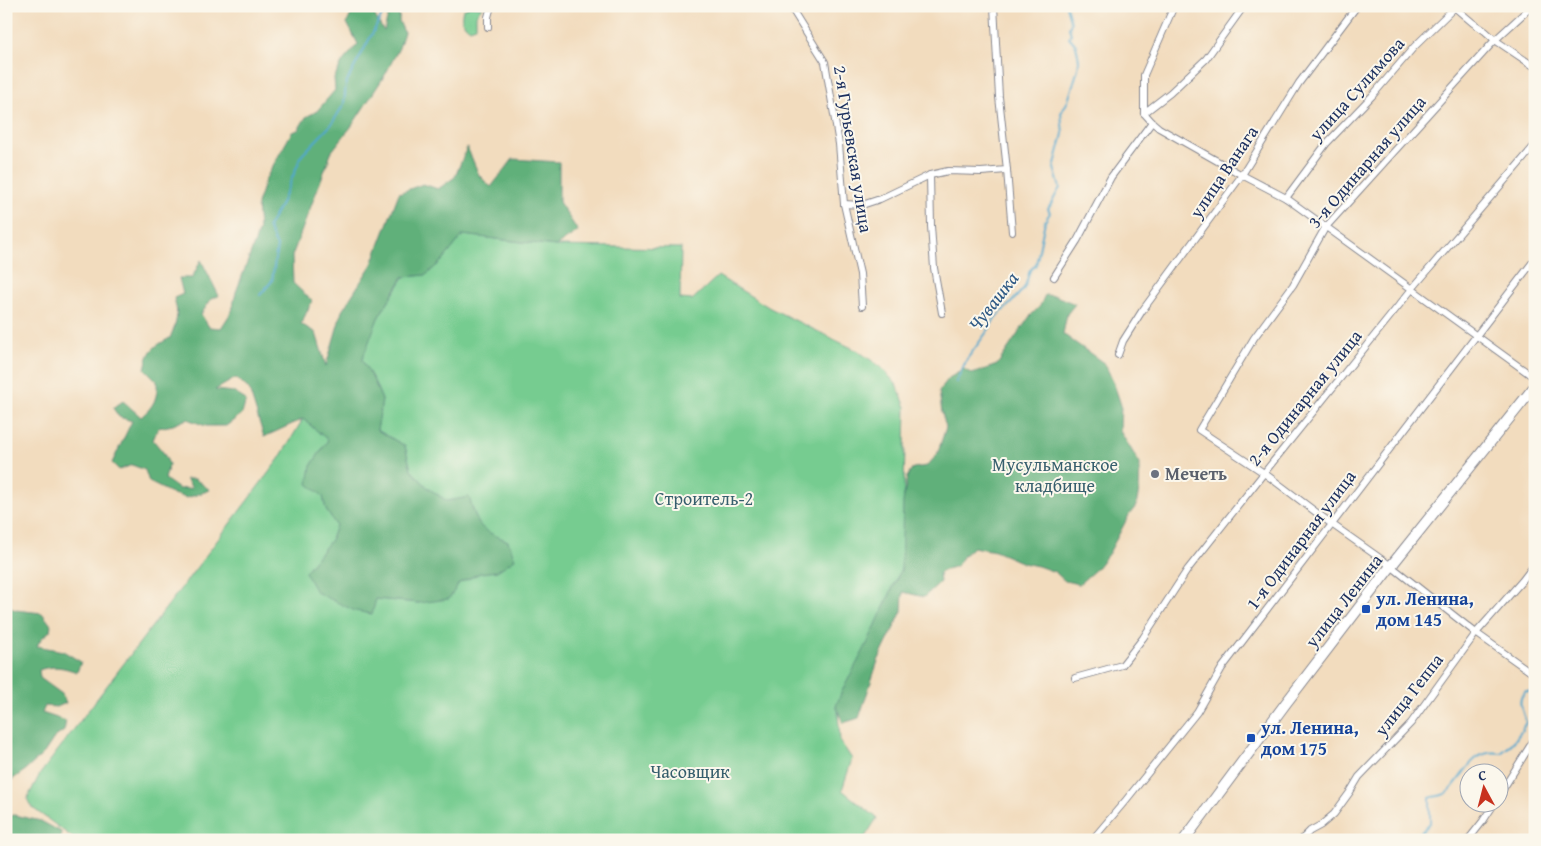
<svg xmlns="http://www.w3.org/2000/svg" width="1541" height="846" font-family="'Gentium Book Plus',serif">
<rect width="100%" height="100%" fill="#fbf7ec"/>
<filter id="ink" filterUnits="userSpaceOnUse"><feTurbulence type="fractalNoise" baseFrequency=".02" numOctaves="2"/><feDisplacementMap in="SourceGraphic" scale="10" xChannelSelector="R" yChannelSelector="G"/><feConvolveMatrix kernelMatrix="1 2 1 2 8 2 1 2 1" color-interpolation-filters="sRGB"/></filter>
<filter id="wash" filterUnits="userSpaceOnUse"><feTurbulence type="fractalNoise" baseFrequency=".0096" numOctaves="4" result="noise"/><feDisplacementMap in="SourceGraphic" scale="20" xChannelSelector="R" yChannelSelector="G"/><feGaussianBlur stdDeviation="1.12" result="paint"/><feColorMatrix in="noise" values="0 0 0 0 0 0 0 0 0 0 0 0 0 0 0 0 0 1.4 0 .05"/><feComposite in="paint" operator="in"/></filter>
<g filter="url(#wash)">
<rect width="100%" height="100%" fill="#f2dcbe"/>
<g fill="#76cc90" stroke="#487e77">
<path d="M470,6L482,7L476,15V27L470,29C462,23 460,19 463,10Z"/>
<path d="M463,235L556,246L681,248L680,299L692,300L718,276L770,308L858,351L881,367L896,384L906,407L902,566L838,713L840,741L852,759L842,790L877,818L863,840H76L34,809L27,799L40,774L279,459L303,419L328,440L311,466L323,496L326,510L336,525L331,540L305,572L376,599L419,603L480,573L497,571L508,541C477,529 479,528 469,498L447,501L428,488L411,470L405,446L377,430L382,400L374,381L361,360L378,318L404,277L426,275L443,260Z"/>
</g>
<g fill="#60b07a" stroke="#3e706c">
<path d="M355,6H373C373,15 379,23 384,31L390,8L400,7L399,21L404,32L399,48L385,75L351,127L332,151L292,256L293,283L312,301L301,324L316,333L326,366L342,311L372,264L399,193L423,184L438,189L455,177L467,147L479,175L491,187L513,159L559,162V202L578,231L556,246L463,235L443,260L426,275L403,277L378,318L362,360L374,381L382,400L377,430L405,446L411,470L428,488L447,501L469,497C479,528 477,528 508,541L515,559L497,571L480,573L459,583L449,599L419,603L376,599L372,614L355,611L316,592L305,572L331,540L336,525L326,510L323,496L308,484L311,466L328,440L303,419L264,437L249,389L236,378L215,390L233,392L246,400L242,414L226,426H206L187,419L173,425L158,428L153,440L163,452L169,464L165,479L179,489L192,488L186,479H195L210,490L187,498L173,494L149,482L145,470L132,465L119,470L112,463L132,421L119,417L113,408L123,401L141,417C154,406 158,398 157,381L145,369C149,349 153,347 170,338C177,321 179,316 174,298L183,294L179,278H192L201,260L219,296L212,298L201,314L209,327L221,328L232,311L236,292L255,242L259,228L257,204L265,180L292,132L298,130L306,117L317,111L335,90L334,78L343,61L358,44L347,23Z"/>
<path d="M1045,295L1056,296L1075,304L1067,314L1063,334L1105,364L1114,384L1121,405L1120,431L1140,464L1139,490L1136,506L1129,515L1109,553L1096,569L1079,584L1065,581L1055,572L1038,566L1023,563L995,551L973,547L963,556L957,566L947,569L939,573L940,582L924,597L903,592L902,611L878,661L859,718L843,723L836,706L842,691L867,644L901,570L903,502L907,477L913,468L927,466L937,455L946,427L942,413L939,391L949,378L964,369L972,374L997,365L1030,316L1040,306Z"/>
<path d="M6,578H7L10,607L15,610L42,613L51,625L50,631L41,639L37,646L63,651L81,662L77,672C63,667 53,665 39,670L40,678L62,694L66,703L57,707L45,706L42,713L66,721L64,731L54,738L44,753L27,769L6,784Z"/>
<path d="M14,815L41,821L61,832V840H6V816Z"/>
</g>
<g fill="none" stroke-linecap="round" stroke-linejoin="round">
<g stroke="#51a8ce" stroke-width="2">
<path d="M260,295L272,281L277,246L272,236L268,227L279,208L302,155L331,125L344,104L346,83L387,6"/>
<path d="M956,382L967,359L989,329L995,318L1011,303L1025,287L1030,270L1036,265L1045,221L1050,213L1048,209C1053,202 1055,195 1060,188L1054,168L1063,134L1061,113L1068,101L1078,69L1079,60L1076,45L1069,37L1071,34L1069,28L1071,23L1066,6"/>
<path d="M1414,840L1430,823V798C1435,796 1444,796 1448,792C1466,775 1471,748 1501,753C1513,745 1520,735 1526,722C1523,710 1515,701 1526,691L1535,692"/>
</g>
</g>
</g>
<g filter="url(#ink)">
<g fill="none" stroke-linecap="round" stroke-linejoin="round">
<g stroke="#86868e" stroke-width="8">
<g id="minor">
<path d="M790,6L825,62L839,144L844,204L860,274L862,306"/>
<path d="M994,6L999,97L1007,170L1012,232"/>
<path d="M1453,6L1473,23L1485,31L1495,40L1535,67"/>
<path d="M1532,6L1495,40L1325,228L1293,285L1254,338L1199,430L1264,473L1333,525L1391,566L1476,633L1535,675"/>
<path d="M488,27V17L491,6"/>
<path d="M1144,113V75L1174,6"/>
<path d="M1152,122L1159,128L1242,175L1286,198L1535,378"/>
<path d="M930,175L931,226L934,268L942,313"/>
<path d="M1286,198L1326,144L1372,96L1414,47L1456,6"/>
<path d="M844,204L862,205L880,199L930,175L948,171L981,172L1007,170"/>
<path d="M1054,277L1077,241L1111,177L1152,122L1144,113L1170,93L1206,59L1244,6"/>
<path d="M1118,355L1123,341L1142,311L1242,175L1299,83L1357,6"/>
<path d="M1075,678L1122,665L1143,638L1188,569L1264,473L1412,289L1535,145"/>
<path d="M1498,797L1535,738"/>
<path d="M1092,840L1126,800L1197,712L1222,668L1535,259"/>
<path d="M1301,840L1310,831L1321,825L1334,814L1350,792L1359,777L1411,723L1476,633L1522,581L1535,564"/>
<path d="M1468,840L1483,821L1494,804"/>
</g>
</g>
<g stroke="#86868e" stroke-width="12">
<path id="primary" d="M1184,840L1286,703L1391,566L1535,386"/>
</g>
<use href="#minor" stroke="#fff" stroke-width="6"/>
<use href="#primary" stroke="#fff" stroke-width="10"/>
</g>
</g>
<circle fill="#6b7280" stroke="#fbf7ec" stroke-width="2" cx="1155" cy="474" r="5"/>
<g fill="#1a4fb4" stroke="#fbf7ec" stroke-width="2">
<rect x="1361" y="604" width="10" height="10" rx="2.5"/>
<rect x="1246" y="733" width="10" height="10" rx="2.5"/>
</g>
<g text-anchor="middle" stroke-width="4" stroke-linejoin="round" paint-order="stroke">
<g font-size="18" fill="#1b2f5e" stroke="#fbf7ec">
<text transform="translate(1357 89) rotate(-48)" y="6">улица Сулимова</text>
<text transform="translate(853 149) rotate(81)" y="6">2-я Гурьевская улица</text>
<text transform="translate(1367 162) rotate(-49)" y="6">3-я Одинарная улица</text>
<text transform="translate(1224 172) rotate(-56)" y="6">улица Ванага</text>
<text transform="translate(1305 398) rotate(-51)" y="6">2-я Одинарная улица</text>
<text transform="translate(1301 540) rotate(-53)" y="6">1-я Одинарная улица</text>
<text transform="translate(1344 601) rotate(-52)" y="6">улица Ленина</text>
<text transform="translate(1409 695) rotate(-52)" y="6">улица Геппа</text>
</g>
<g font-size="18" fill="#365e6d" stroke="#fbf7ec">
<text x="1055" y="471">Мусульманское<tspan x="1055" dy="21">кладбище</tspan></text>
<text x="704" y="505">Строитель-2</text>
<text x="690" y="778">Часовщик</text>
</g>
<g font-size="18" font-weight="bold" fill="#5b616d" stroke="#fbf7ec" text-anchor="start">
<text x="1165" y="480">Мечеть</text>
</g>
<g font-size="18" font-weight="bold" fill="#164399" stroke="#fbf7ec" text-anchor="start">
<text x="1376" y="605">ул. Ленина,<tspan x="1376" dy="21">дом 145</tspan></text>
<text x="1261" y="734">ул. Ленина,<tspan x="1261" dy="21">дом 175</tspan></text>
</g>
<g font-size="19" font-style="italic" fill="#2e5985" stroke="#fbf7ec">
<text transform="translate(993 301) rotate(-52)" y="7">Чувашка</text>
</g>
</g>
<rect width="1541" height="846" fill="none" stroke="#fbf7ec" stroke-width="25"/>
<g transform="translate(1484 788) rotate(353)"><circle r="24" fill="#fbf7ec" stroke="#a1a7b3"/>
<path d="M0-4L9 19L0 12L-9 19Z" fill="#c8321e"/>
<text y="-8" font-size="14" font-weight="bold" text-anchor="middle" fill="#1b2f5e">С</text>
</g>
</svg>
